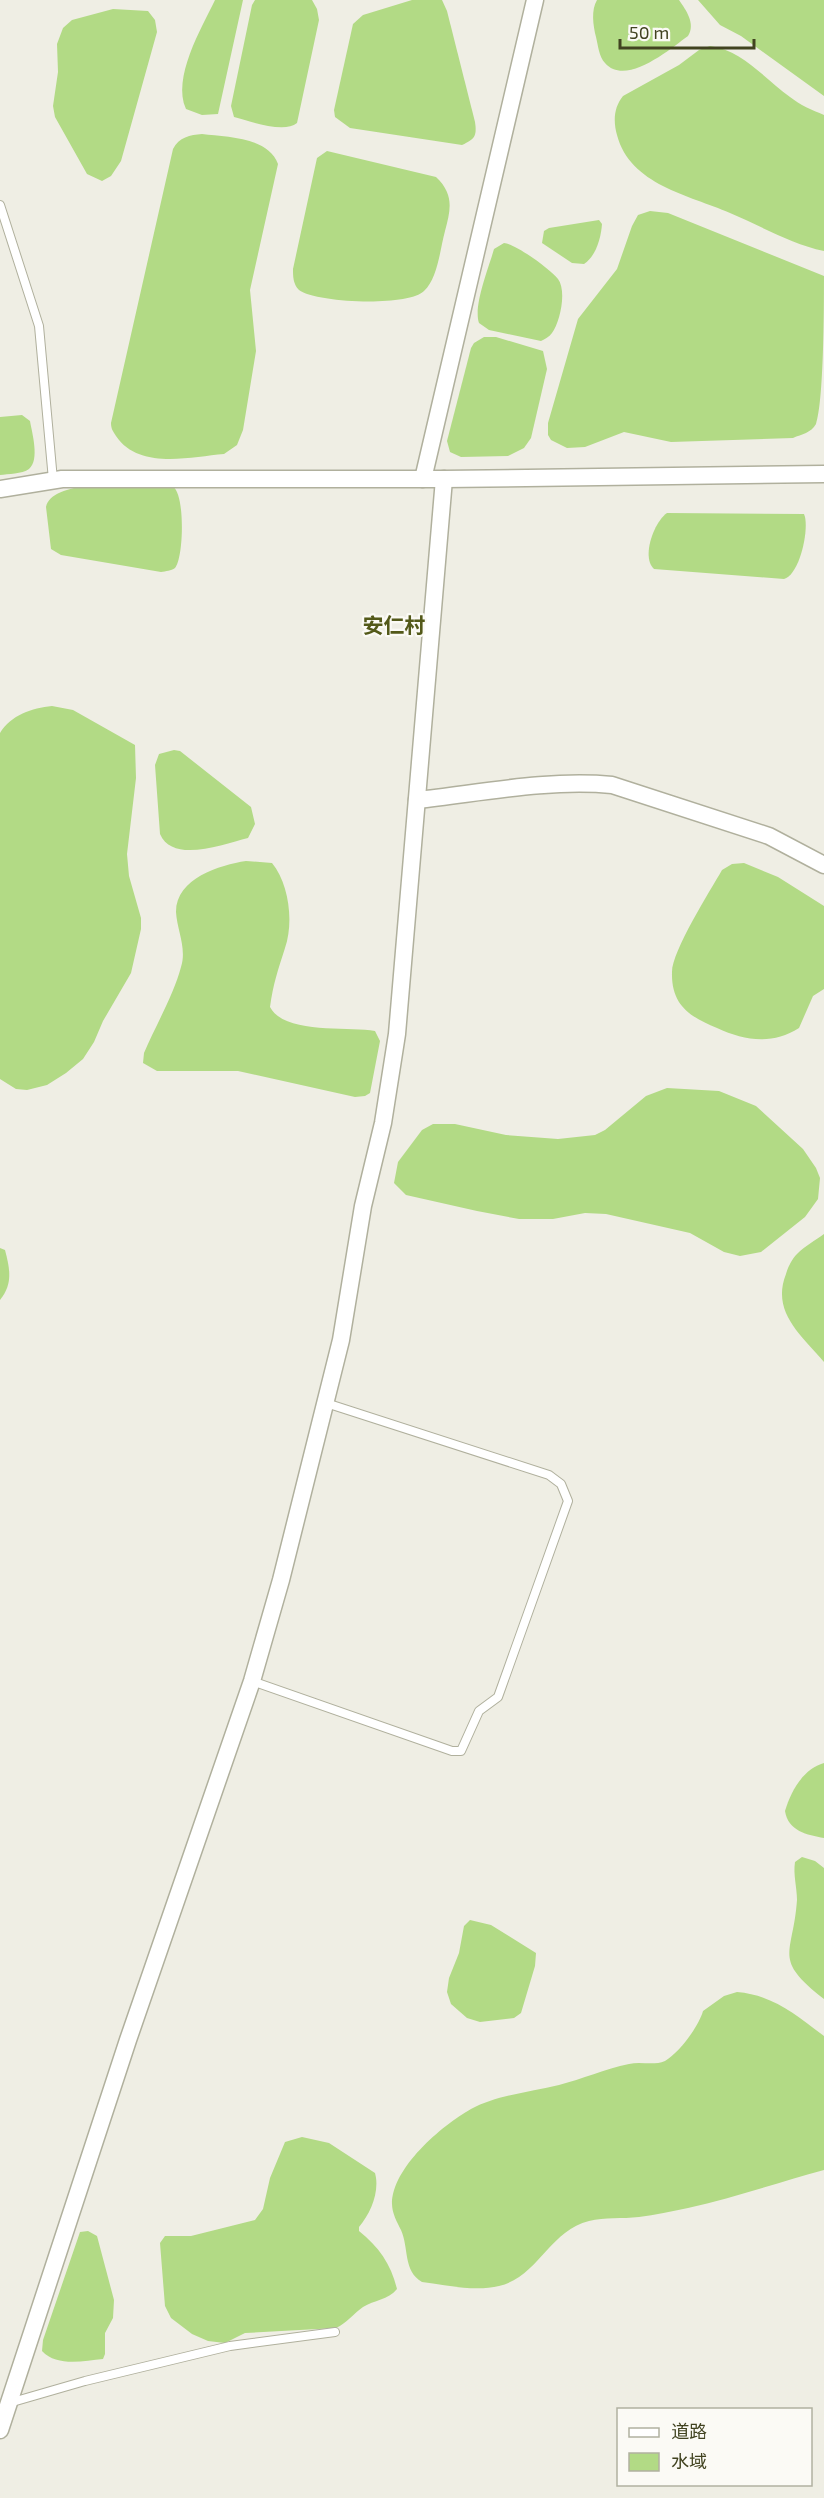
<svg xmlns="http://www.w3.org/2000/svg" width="824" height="2498" font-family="'Exo 2','Noto Sans SC',sans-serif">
<rect width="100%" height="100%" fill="#efeee4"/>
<g fill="#b2da85">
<path d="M215,0H243L218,114L202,115L186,109C172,78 201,29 215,0Z"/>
<path d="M255,0H312L317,9L319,20L297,123C284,134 250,121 234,117L231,106L252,5Z"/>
<path d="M412,0H442L447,11L475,122C477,136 475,139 462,145L350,128L335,117L334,110L353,24L363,15Z"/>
<path d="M597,0H679C686,10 696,24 688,36C670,49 626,87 605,63C599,57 598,45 596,37C593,25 591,10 597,0Z"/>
<path d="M698,0H824V96L741,36L720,25Z"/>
<path d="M113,9L148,11L155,20L157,32L121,161L111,176L102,181L87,174L55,117L53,106L58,72L57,44L63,28L72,20Z"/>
<path d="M710,46C742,50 765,79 790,97C800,105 812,110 824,115V251C791,244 761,226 730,213C689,195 630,185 617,135C613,121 614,107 623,96L679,65L699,50Z"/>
<path d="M202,134C227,137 268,137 278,164L250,290L256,351L243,430L237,445L224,454C190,457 139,470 116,436C113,431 111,429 111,423L173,149C179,137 190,135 202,134Z"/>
<path d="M327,151L436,177C454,194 451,209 445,231C440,249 438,278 424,291C408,307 316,303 299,290C293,284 293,276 293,269L317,158Z"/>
<path d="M650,211L668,213L824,276C824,307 824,401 816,424C811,433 802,434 793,438L671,442L624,432L585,447L567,448L551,440L548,435V423L578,319L617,269L632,226L638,215Z"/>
<path d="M599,220L602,224C601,238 596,256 584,264L572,263L542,243L544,231L549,228Z"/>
<path d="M504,243C516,244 550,269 558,279C567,291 560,322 552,333C549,337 545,339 541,341L489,330L479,323C473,306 489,267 494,249Z"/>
<path d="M484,337H496L543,351L547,369L531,438L524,448L508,456L461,457L450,452L447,441L471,348L474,343Z"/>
<path d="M22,415L30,421C32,433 40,460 29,469C22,474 8,474 0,475V417Z"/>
<path d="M145,484C153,484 166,483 173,487C185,493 184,558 175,568C171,571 166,571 161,572L61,555L51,549L46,507C52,480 122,485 145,484Z"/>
<path d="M667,513L804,514C810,527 800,575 784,579L654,569C641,557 654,522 667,513Z"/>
<path d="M52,706L73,710L135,745L136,778L127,854L129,876L141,918V929L131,973L103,1021L94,1042L83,1059L66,1073L47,1085L27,1090L16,1089L0,1079V733C11,715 32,708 52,706Z"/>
<path d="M174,750L180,751L251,807L255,824L248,838C223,844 173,864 160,834L155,765L159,754Z"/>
<path d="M246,861L272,863C289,884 294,922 285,948C278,970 273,984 270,1007C285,1035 348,1026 375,1031L380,1041L370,1093L365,1096L355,1097L238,1071H157L143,1063L144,1053C155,1027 174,994 181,967C187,948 177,930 176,912C176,878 220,865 246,861Z"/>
<path d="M744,863L778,877L824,906V989L813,996L799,1028C772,1045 745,1041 717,1028C690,1017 671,1005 672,972C672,951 710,891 722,870L732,864Z"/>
<path d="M667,1088L719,1091L756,1106L803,1149L816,1168L820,1178L818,1199L805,1217L761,1252L740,1256L724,1252L690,1233L606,1214L585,1213L553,1219H519L477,1211L406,1195L394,1183L398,1162L422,1130L433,1124H455L506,1135L558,1139L595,1135L605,1130L646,1096Z"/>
<path d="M824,1234V1362C801,1335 771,1312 786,1274C788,1267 792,1259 797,1254C805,1246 816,1240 824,1234Z"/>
<path d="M0,1248L5,1250C10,1269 13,1284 0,1300Z"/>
<path d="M824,1763V1838C807,1835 788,1831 785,1811C791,1791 803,1769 824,1763Z"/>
<path d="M802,1857L815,1861L824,1868V1999C772,1958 793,1956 797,1900C797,1887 793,1875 795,1862Z"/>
<path d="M470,1920L491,1925L536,1953L535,1966L521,2013L514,2018L480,2022L467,2018L451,2004L447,1992L449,1978L459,1953L464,1926Z"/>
<path d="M737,1992C773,1995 796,2015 824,2036V2170C779,2182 734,2198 688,2208C672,2211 655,2215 639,2217C622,2219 605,2217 589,2221C549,2231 538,2277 499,2286C475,2292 446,2285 422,2282C403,2271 409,2248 401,2230C397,2222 392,2213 392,2204C392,2168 441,2126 471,2109C497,2095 531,2092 559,2085C582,2079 605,2069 629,2064C641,2061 653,2066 665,2061C679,2053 699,2026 703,2011L724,1996Z"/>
<path d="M302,2137L329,2143L375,2173C380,2191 371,2213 359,2227V2231C379,2247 391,2264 397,2289C388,2300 374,2300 363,2307C353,2314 347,2323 336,2328L245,2333L225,2343L208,2341L192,2334L171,2318L165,2306L160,2243L165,2236H191L255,2220L263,2209L270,2178L285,2142Z"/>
<path d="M88,2231L97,2236L114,2300L113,2318L105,2333V2354L103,2359C83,2361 57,2367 42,2351L43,2340L80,2232Z"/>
</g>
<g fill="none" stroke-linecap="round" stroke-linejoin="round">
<g stroke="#b0b09d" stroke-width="10">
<g id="service">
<path d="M0,205L39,326L53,480"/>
<path d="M252,1681L452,1751H461L479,1711L498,1697L568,1501L561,1484L549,1475L326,1403"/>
<path d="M9,2403L85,2381L230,2346L335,2332"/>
</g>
</g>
<g stroke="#b0b09d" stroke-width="19">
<g id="minor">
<path d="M423,479L535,0"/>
<path d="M0,489L62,479H444L824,474"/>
<path d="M417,800C481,793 548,779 612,785L769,836L824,865"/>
<path d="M0,2430L128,2040L252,1681L281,1580L341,1340L363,1206L383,1123L397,1034L444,479"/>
</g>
</g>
<use href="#service" stroke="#fff" stroke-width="8"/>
<use href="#minor" stroke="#fff" stroke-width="16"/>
</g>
<g text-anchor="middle" stroke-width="4.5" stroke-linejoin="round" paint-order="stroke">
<g font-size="21" font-weight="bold" fill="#535919" stroke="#fbfaf5">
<text x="394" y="633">安仁村</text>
</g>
</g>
<rect x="617" y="2408" width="195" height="78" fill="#fbfaf5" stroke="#b1b1a0" stroke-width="1.5"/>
<rect x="629" y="2428" width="30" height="9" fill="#ffffff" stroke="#b1b1a0" stroke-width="1.5"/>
<text x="671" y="2438" font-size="18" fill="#414320">道路</text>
<rect x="629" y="2453" width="30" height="18" fill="#b2da85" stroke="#b1b1a0" stroke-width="1.5"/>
<text x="671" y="2468" font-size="18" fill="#414320">水域</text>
<path d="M620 39v9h134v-9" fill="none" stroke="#414320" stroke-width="3"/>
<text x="629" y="39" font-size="18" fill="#414320" stroke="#fbfaf5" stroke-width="4.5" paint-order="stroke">50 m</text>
</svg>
